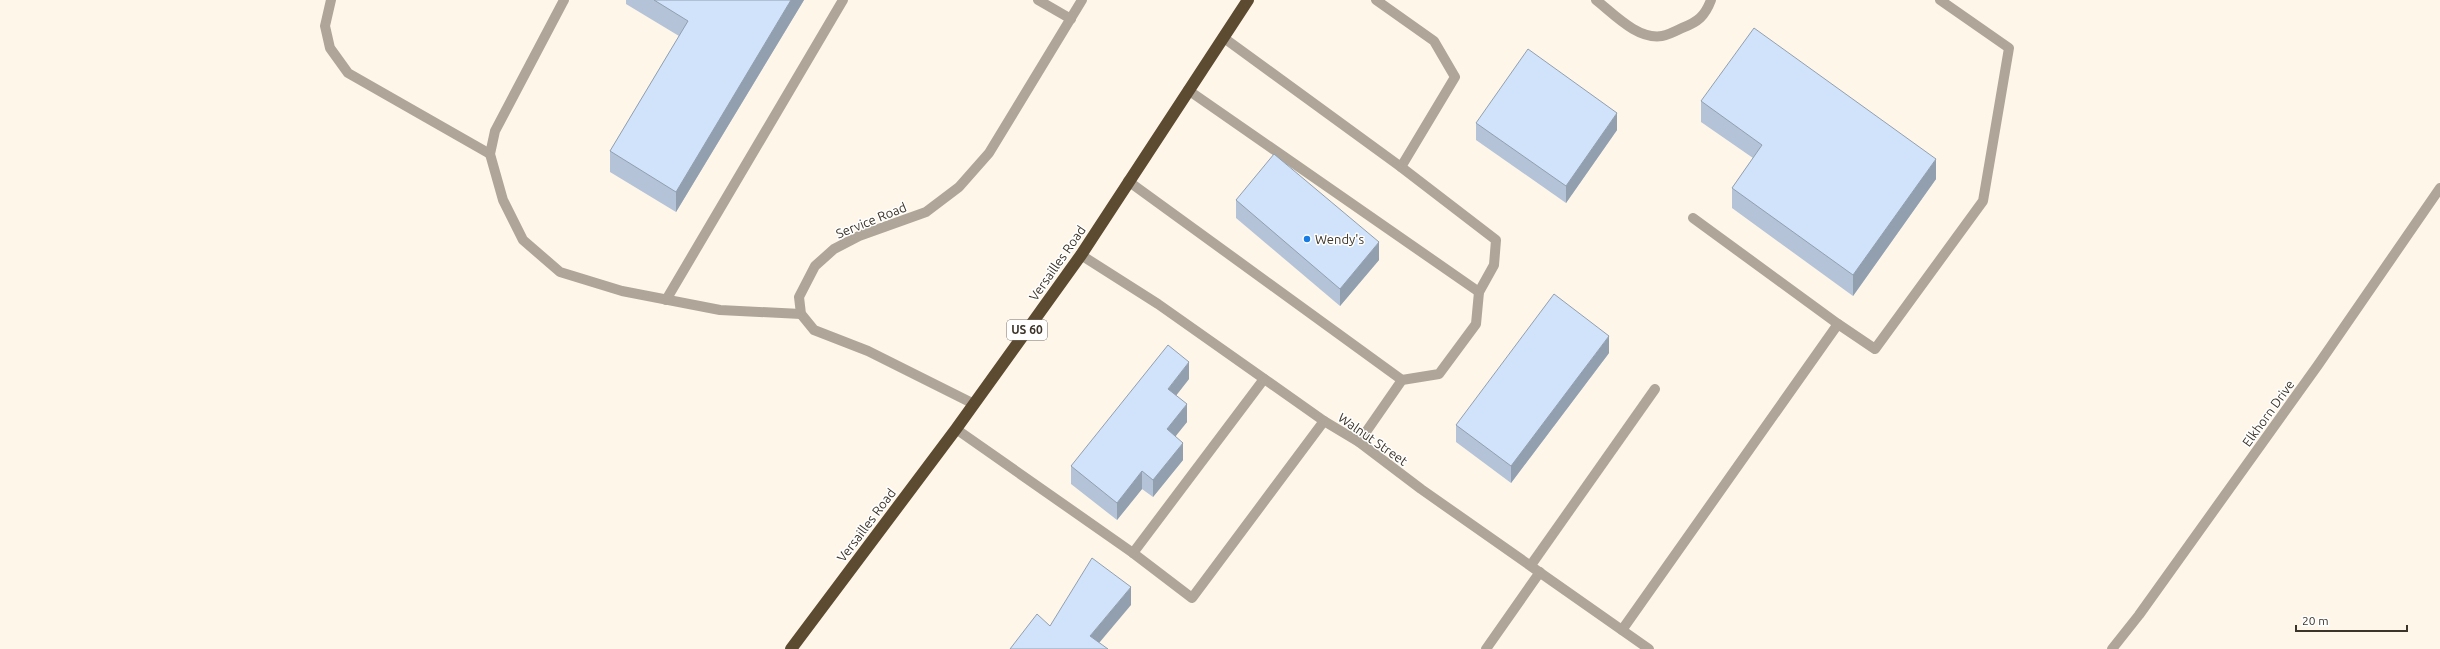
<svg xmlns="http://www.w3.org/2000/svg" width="2440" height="649" font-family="Ubuntu,sans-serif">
<rect width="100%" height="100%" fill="#fff6ea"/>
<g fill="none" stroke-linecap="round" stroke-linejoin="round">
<g stroke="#afa699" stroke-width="10">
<path d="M331,0L325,26L330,48L348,73L490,154"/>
<path d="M564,0L495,131L490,154L503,200L523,240L560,272L622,291L720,310L801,314"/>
<path d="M1038,0L1071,19"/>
<path d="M1596,0C1613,13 1637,40 1662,36C1668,35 1676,31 1682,28C1698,22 1705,16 1711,0"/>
<path d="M1224,38L1401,167L1455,77L1434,41L1376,0"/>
<path d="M1188,90L1479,292"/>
<path d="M1128,181L1402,380"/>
<path d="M1693,218L1838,324"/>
<path d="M1081,255L1158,304L1324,421L1359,442L1421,489L1649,649"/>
<path d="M666,300L843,0"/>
<path d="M974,404L868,351L814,330L801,314L799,297L815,266L834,249L859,236L926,212L959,187L989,153L1082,0"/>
<path d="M956,429L1133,553L1192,598L1324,421"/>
<path d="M1359,442L1402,380L1439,374L1476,324L1479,292L1494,265L1496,240L1401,167"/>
<path d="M1133,553L1264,379"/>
<path d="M1531,565L1655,389"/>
<path d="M1622,630L1838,324L1875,349L1983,201L2009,48L1940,0"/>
<path d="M1486,649L1540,572"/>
<path d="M2112,649L2139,615L2318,365L2440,188"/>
</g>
<path stroke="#5d4b31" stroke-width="12" d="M791,649L956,429L1081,255L1248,0"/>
</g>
<g fill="#b4c3d7">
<path d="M626,0H804L676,212L610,172V151L679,36L626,4Z"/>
<path d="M1701,101L1936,179L1853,296L1732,208V188L1753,158L1701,122Z"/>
<path d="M1476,123L1617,130L1566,203L1476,140Z"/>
<path d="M1236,200L1379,260L1340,306L1236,218Z"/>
<path d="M1609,353L1511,483L1456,442V425Z"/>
<path d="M1189,379L1176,395L1187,422L1175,436L1183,460L1153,497L1142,489L1117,520L1071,484V466Z"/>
</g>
<g fill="#929faf">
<path d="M791,0H804L676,212V192Z"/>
<path d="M1617,113V130L1566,203V186Z"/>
<path d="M1936,159V179L1853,296V275Z"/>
<path d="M1379,242V260L1340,306V289Z"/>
<path d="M1609,336V353L1511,483V466Z"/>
<path d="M1189,362V379L1168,406V389Z"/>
<path d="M1187,404V422L1167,447V429Z"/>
<path d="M1183,443V460L1153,497V480Z"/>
<path d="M1142,471V489L1117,520V503Z"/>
<path d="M1131,587V605L1094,649L1090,636Z"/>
</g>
<g fill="#d1e3fa" stroke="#929faf">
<path d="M654,0H791L676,192L610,151L688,21Z"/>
<path d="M1754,28L1936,159L1853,275L1732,188L1762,145L1701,101Z"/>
<path d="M1528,49L1617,113L1566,186L1476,123Z"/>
<path d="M1274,154L1379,242L1340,289L1236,200Z"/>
<path d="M1554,294L1609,336L1511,466L1456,425Z"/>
<path d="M1168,345L1189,362L1168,389L1187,404L1167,429L1183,443L1153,480L1142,471L1117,503L1071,466Z"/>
<path d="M1092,558L1131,587L1090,636L1108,649H1010L1037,614L1050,626Z"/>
</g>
<circle fill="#177be4" stroke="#fff" stroke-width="1.5" cx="1307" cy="239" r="4"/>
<g text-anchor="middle" stroke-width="3" stroke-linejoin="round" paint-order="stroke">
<rect fill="#fff" stroke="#767168" stroke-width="1" x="1007" y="320" width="40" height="20" rx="3"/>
<g font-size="12" font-weight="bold" fill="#3c3428">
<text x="1027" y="334">US 60</text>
</g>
<g font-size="13" fill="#3c3428" stroke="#fff">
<text transform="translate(871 220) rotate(-22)" y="5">Service Road</text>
<text transform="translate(1057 263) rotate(-55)" y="5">Versailles Road</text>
<text transform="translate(2268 413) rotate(-54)" y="5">Elkhorn Drive</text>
<text transform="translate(1373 439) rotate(35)" y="5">Walnut Street</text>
<text transform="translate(866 525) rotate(-53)" y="5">Versailles Road</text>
</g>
<g font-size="13" fill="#3c3428" stroke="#fff" text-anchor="start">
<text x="1315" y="244">Wendy's</text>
</g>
</g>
<path d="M2296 625v6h111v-6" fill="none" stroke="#3c3428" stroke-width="2"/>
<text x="2302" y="625" font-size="12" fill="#3c3428" stroke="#ffffff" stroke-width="3" paint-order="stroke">20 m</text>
</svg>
